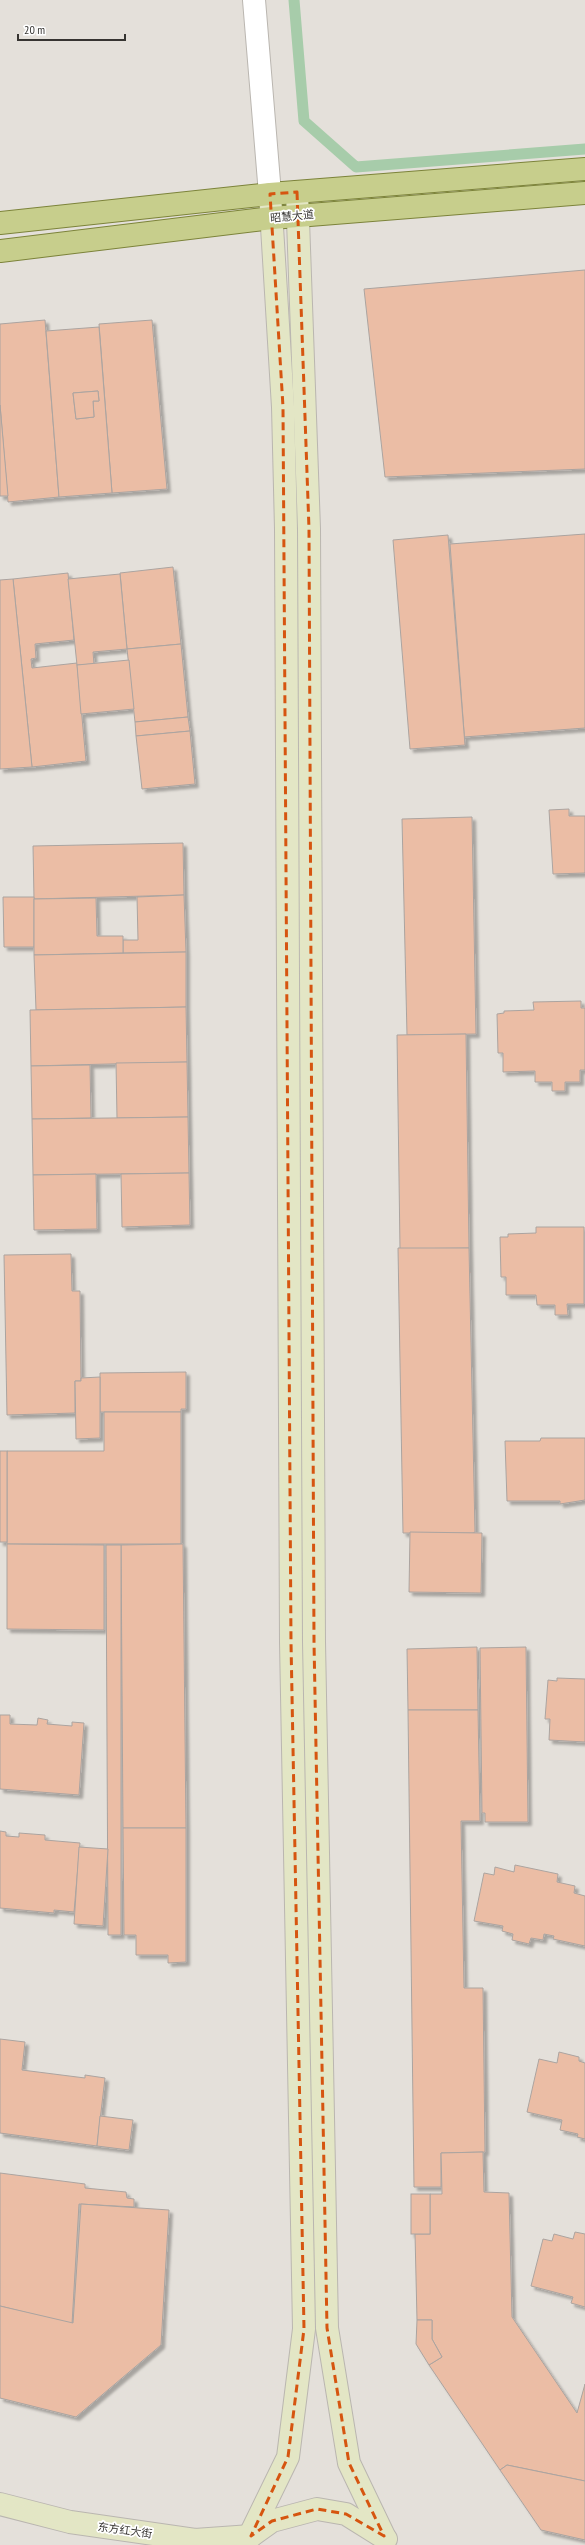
<svg xmlns="http://www.w3.org/2000/svg" width="585" height="2545" font-family="'PT Sans Narrow','Noto Sans SC',sans-serif">
<defs>
<filter id="shadow"><feDropShadow dx="3.5" dy="3.5" stdDeviation="1" flood-color="#0004"/></filter>
</defs>
<rect width="100%" height="100%" fill="#e4e0da"/>
<g fill="none" stroke-linecap="round" stroke-linejoin="round">
<path stroke="#a7ccaa" stroke-width="11" d="M294,0L304,121L356,167L585,149"/>
</g>
<g fill="#ebbda5" stroke="#aba4a0" fill-rule="evenodd" filter="url(#shadow)">
<path d="M585,270V469L385,477L364,289Z"/>
<path d="M45,320L59,497L8,502L0,405V324Z"/>
<path d="M152,320L167,489L112,493L99,324Z"/>
<path d="M99,327L112,493L59,497L46,331ZM98,391L99,401H93L94,417L76,419L73,393Z"/>
<path d="M98,391L99,401H93L94,417L76,419L73,393Z"/>
<path d="M0,405L8,496H0Z"/>
<path d="M585,534V728L464,737L465,745L450,544Z"/>
<path d="M448,535L465,745L410,749L393,540Z"/>
<path d="M173,567L181,644L127,649L120,573Z"/>
<path d="M68,573L74,640L35,644L36,658L31,659L32,668L77,663L86,761L32,767L13,579Z"/>
<path d="M120,574L127,649L93,652L94,664L77,665L68,579Z"/>
<path d="M13,579L32,767L0,769V580Z"/>
<path d="M181,644L188,717L135,722L127,649Z"/>
<path d="M129,660L134,709L81,714L77,665Z"/>
<path d="M188,717L190,731L136,736L135,722Z"/>
<path d="M190,731L195,784L142,789L136,736Z"/>
<path d="M569,809V816H585V873L553,874L549,810Z"/>
<path d="M472,817L476,1034L407,1035L402,819Z"/>
<path d="M183,843L184,895L34,899L33,846Z"/>
<path d="M184,895L186,952L123,953V940H138L137,897Z"/>
<path d="M3,897H34V947H4Z"/>
<path d="M96,898L97,936H123V953L34,955V899Z"/>
<path d="M186,952V1007L36,1010L34,955Z"/>
<path d="M581,1001V1008H585V1070H580V1082H565V1091H552V1082H535V1071L503,1072V1053H498L497,1014L504,1013V1011L534,1010L533,1002Z"/>
<path d="M186,1007L187,1062L31,1066L30,1010Z"/>
<path d="M466,1034L469,1248L400,1249L397,1035Z"/>
<path d="M187,1062L188,1117L117,1118L116,1063Z"/>
<path d="M90,1065L91,1118L32,1119L31,1066Z"/>
<path d="M188,1117L189,1173L33,1175L32,1119Z"/>
<path d="M189,1173L190,1225L122,1227L121,1174Z"/>
<path d="M96,1174L97,1229L34,1230L33,1175Z"/>
<path d="M536,1227H584V1304H567L568,1315H555V1305H537L536,1295H506V1277H501L500,1237H508V1234L536,1233Z"/>
<path d="M398,1248H469L475,1532L473,1533H403Z"/>
<path d="M71,1254L72,1291H80L81,1381H75V1413L7,1415L4,1255Z"/>
<path d="M186,1372V1409H181V1412H100V1373Z"/>
<path d="M100,1377V1438L76,1439L75,1381H81V1378Z"/>
<path d="M104,1412H181V1544H7V1451H104Z"/>
<path d="M541,1438H585V1500L560,1504V1501H507L505,1441H540Z"/>
<rect x="0" y="1451" width="7" height="91"/>
<path d="M410,1532L482,1533L481,1593L409,1592Z"/>
<path d="M7,1544L104,1545V1630L7,1629Z"/>
<path d="M183,1544L186,1828H123L121,1545Z"/>
<path d="M106,1545H121V1935H108Z"/>
<path d="M477,1647L478,1710H408L407,1649Z"/>
<path d="M526,1647L528,1822H485V1813H482L480,1648Z"/>
<path d="M557,1678L585,1679V1742L549,1740L550,1719H545L548,1680L557,1681Z"/>
<path d="M408,1710H478L480,1821H461L464,1988H483L485,2152L441,2153V2187H414Z"/>
<path d="M0,1715H10V1724L37,1725L38,1718L48,1720L47,1724L72,1726V1722L84,1723L79,1795L0,1789Z"/>
<path d="M123,1828H186V1962L168,1963V1955H136V1935H124Z"/>
<path d="M0,1831L6,1832V1836L19,1837V1833L45,1835V1840L80,1843L74,1912L54,1910V1913L0,1908Z"/>
<path d="M79,1847L108,1849L103,1926L74,1924Z"/>
<path d="M515,1865L558,1874L557,1882L575,1886L574,1893L585,1896V1946L553,1939L554,1936L544,1934L543,1940L531,1938L529,1944L512,1940L513,1934L502,1931L503,1926L474,1921L484,1873L494,1875L495,1867L514,1872Z"/>
<path d="M0,2039L25,2042L22,2070L85,2078V2075L105,2078L97,2146L0,2133Z"/>
<path d="M559,2052L579,2057V2061L585,2063V2139L577,2137L578,2134L560,2130L562,2120L527,2112L539,2059L557,2063Z"/>
<path d="M100,2116L133,2120L129,2150L97,2146Z"/>
<path d="M483,2152L484,2192L509,2193L512,2317L577,2413L585,2384V2481L507,2465L500,2470L429,2365L442,2357L432,2339V2320H417L415,2234H430V2194H442L441,2153Z"/>
<path d="M0,2173L85,2184V2188L126,2192L127,2198L134,2199V2207L79,2204L72,2324L0,2306Z"/>
<rect x="411" y="2194" width="19" height="40"/>
<path d="M81,2204L169,2210L161,2345L76,2417L0,2398V2306L73,2323Z"/>
<path d="M575,2232L585,2234V2307L571,2303L573,2297L531,2286L543,2239L552,2241L554,2234L573,2239Z"/>
<path d="M417,2320H432V2339L442,2357L429,2365L416,2344Z"/>
<path d="M507,2465L585,2481V2540L541,2530L500,2470Z"/>
</g>
<g fill="none" stroke-linecap="round" stroke-linejoin="round">
<g stroke="#bab6b0" stroke-width="24">
<path id="street" d="M254,0L270,194"/>
</g>
<g stroke="#bab6b0" stroke-width="24">
<g id="secondary">
<path d="M297,192L309,529L314,1642L327,2328L349,2463L384,2536"/>
<path d="M0,2504L70,2522L195,2540L251,2536"/>
<path d="M251,2536L272,2521L317,2509L346,2514L386,2539"/>
<path d="M245,2545L288,2457L304,2329L291,1642L286,529L283,407L270,194"/>
</g>
</g>
<g stroke="#7c833a" stroke-width="24">
<g id="primary">
<path d="M0,223L270,194L585,169"/>
<path d="M0,251L272,218L585,193"/>
</g>
</g>
<use href="#street" stroke="#fff" stroke-width="22"/>
<use href="#secondary" stroke="#e3e6c5" stroke-width="22"/>
<use href="#primary" stroke="#c7ce8c" stroke-width="22"/>
</g>
<path fill="none" stroke="#d65510" stroke-width="3" stroke-dasharray="8 5" stroke-linejoin="round" d="M297,192L309,529L314,1642L327,2328L349,2463L384,2536L346,2514L317,2509L272,2521L251,2536L288,2457L304,2329L291,1642L283,407L270,194Z"/>
<g text-anchor="middle" stroke-width="3.5" stroke-linejoin="round" paint-order="stroke">
<g font-size="11" fill="#363431" stroke="#fff">
<text transform="translate(292 216) rotate(-5)" y="4">昭慧大道</text>
<text transform="translate(125 2530) rotate(8)" y="4">东方红大街</text>
</g>
</g>
<path d="M18 34v6h107v-6" fill="none" stroke="#363431" stroke-width="2"/>
<text x="24" y="34" font-size="12" fill="#363431" stroke="#ffffff" stroke-width="3" paint-order="stroke">20 m</text>
</svg>
